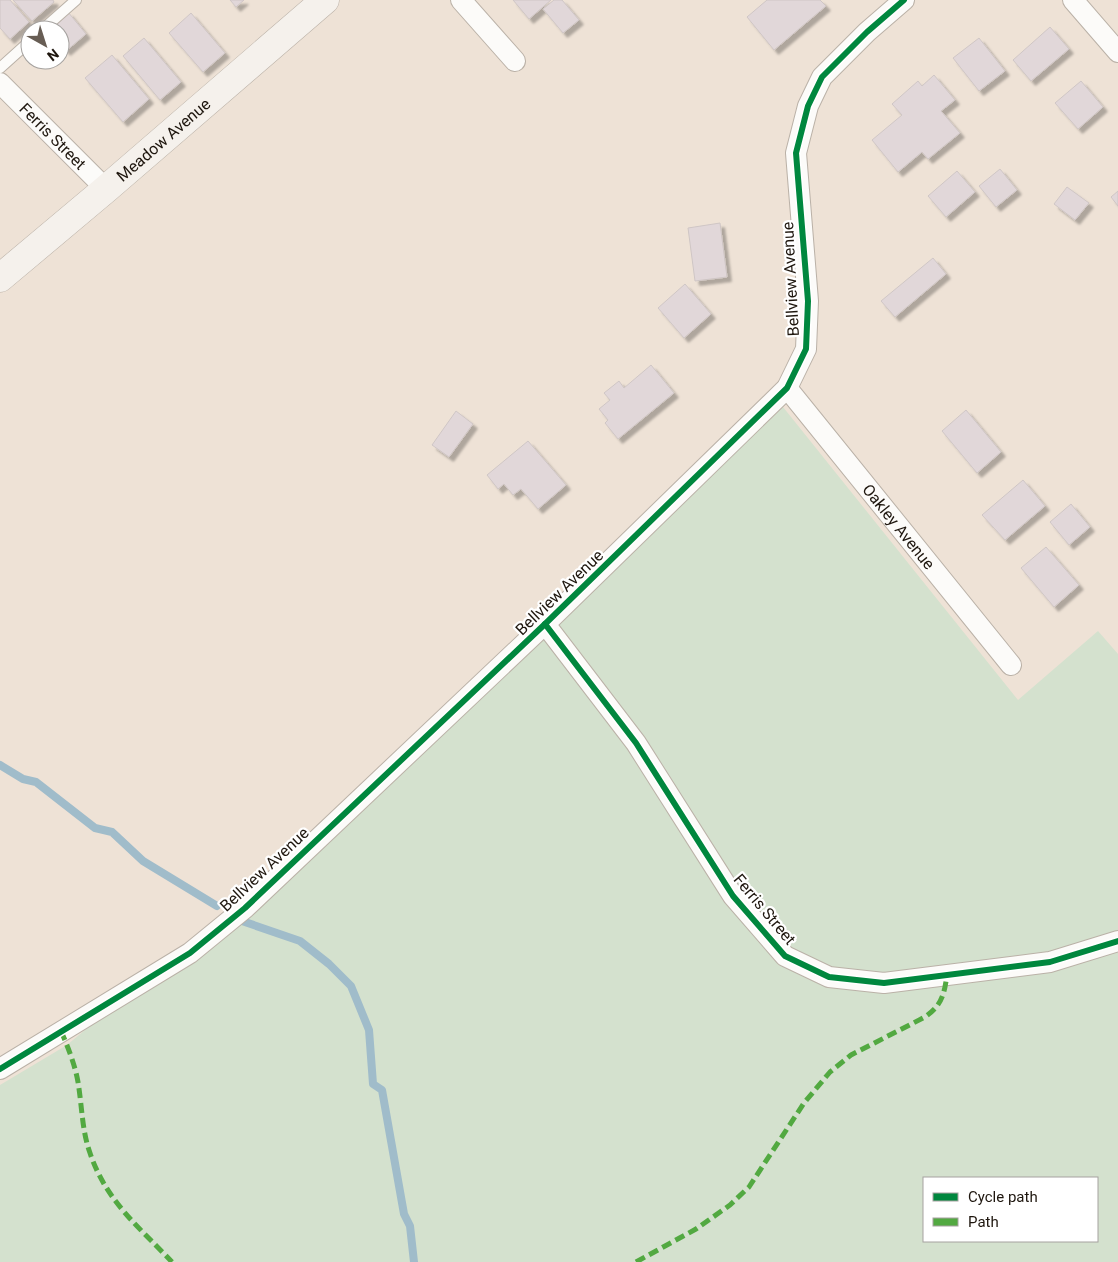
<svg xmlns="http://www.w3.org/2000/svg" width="1118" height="1262" font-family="Roboto,sans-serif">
<defs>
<filter id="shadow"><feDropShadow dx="4.5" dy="4.5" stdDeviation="1" flood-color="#0004"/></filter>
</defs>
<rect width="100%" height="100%" fill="#eee2d6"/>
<path fill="#d4e1ce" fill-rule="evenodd" d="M783,407L1018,700L1098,631L1118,654V1262H0V1085L67,1045L339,818L526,655ZM924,1178H1097V1241H924Z"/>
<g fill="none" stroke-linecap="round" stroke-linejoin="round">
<g stroke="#a0bcca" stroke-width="8">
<path d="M0,765L23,779L36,782L95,828L112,832L143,861L217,906"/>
<path d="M239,920L300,941L329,964L351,986L369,1030L373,1084L382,1090L404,1214L410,1226L414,1262"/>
</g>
</g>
<g fill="#e1d7d9" stroke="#cfc6c5" filter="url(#shadow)">
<path d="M0,0H10L29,22L10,39L0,28Z"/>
<path d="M13,0H53L54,2L32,21Z"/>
<path d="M230,0H244L236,7Z"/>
<path d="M513,0H551L529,19Z"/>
<path d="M554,0H562L579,20L563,33L543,9Z"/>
<path d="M767,0H820L826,6L774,50L747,17Z"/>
<path d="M68,12L86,34L66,51L60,44V30H48Z"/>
<path d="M191,13L225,53L203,72L169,33Z"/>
<path d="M1050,27L1069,49L1031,81L1013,60Z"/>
<path d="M144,38L181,82L160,100L123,56Z"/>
<path d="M979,38L1005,71L979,91L953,58Z"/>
<path d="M112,55L149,99L123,122L85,78Z"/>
<path d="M934,75L955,100L941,111L960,133L928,159L922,152L898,172L872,140L902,115L892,104L918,81L922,86Z"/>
<path d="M1081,81L1103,107L1078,129L1055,103Z"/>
<path d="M1000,169L1017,190L996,207L979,186Z"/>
<path d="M957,171L975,192L946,217L928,196Z"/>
<path d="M1067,187L1089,203L1075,220L1054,204Z"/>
<path d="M1118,191V206L1111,197Z"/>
<path d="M720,223L727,277L695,281L688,228Z"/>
<path d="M933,258L946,274L895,317L881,301Z"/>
<path d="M685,284L711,314L684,338L658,308Z"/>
<path d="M651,365L674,393L618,439L605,423L608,420L599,409L610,400L604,393L619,381L624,388Z"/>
<path d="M966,410L1001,452L977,473L942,431Z"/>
<path d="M456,411L473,424L449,457L432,445Z"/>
<path d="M528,441L566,485L538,509L521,489L513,495L504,484L498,489L487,475Z"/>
<path d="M1023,480L1045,506L1005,540L982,515Z"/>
<path d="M1071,504L1090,527L1069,545L1050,522Z"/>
<path d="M1046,547L1079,585L1054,607L1021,568Z"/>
</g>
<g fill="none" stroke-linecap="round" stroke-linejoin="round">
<g stroke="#bab1a7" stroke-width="12">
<g id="lane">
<path d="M42,30L76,0"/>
<path d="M0,68L30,41"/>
</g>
</g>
<g stroke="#bab1a7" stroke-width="22">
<g id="street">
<path d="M461,0L515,61"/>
<path d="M1073,0L1118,52"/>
<path id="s1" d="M0,83L106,189"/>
<path id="s2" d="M787,388L1011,665"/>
<path d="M545,624L636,743L733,896L785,956L829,977L884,983L1050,962L1118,941"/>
<path d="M0,1069L190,953L245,908L545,624L787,388L806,349L808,301L796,153L808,106L822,77L867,32L904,0"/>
</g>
</g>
<g stroke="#bab1a7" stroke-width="29">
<g id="secondary">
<path id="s3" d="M0,278L106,189L325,0"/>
</g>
</g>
<use href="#lane" stroke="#fcfbf9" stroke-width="10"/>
<use href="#street" stroke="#fcfbf9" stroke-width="20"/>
<use href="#secondary" stroke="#f5f1ec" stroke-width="28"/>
<g stroke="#52a941" stroke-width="5" stroke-dasharray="10 5" stroke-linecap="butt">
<path d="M61,1031C68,1047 75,1065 78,1082C82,1106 82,1131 90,1153C106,1201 139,1227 172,1262"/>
<path d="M636,1262L696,1229L730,1205L749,1187L804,1103L830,1072L851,1055L925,1017C942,1005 944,995 947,975"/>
</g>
<g stroke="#fff" stroke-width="9">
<g id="cycleway">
<path d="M545,624L636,743L733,896L785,956L829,977L884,983L1050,962L1118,941"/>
<path d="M0,1069L190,953L245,908L545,624L787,388L806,349L808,301L796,153L808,106L822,77L867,32L904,0"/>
</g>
</g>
<use href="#cycleway" stroke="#00873e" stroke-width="6"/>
</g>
<g text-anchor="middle" stroke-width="4.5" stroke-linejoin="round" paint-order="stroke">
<g font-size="16" fill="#1e160e" stroke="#fff">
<text dy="6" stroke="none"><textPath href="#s1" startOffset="75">Ferris Street</textPath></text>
<text dy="6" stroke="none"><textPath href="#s3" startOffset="214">Meadow Avenue</textPath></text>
<text transform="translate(790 279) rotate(-93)" y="6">Bellview Avenue</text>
<text dy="6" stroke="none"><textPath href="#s2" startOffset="178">Oakley Avenue</textPath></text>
<text transform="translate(559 592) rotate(-44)" y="6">Bellview Avenue</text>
<text transform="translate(264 869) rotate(-43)" y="6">Bellview Avenue</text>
<text transform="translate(765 909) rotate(50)" y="6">Ferris Street</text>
</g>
</g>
<rect x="923" y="1177" width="175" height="65" fill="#ffffff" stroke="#a5a29f"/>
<rect x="933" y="1193" width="25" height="8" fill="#00873e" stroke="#a5a29f"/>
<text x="968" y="1202" font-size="15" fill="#1e160e">Cycle path</text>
<rect x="933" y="1218" width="25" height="8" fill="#52a941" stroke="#a5a29f"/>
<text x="968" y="1227" font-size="15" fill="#1e160e">Path</text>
<g transform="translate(45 45) rotate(141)"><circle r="24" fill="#ffffff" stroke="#a5a29f"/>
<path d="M0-4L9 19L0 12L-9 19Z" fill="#675d54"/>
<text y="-8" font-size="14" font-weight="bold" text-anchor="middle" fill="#1e160e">N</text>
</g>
</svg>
